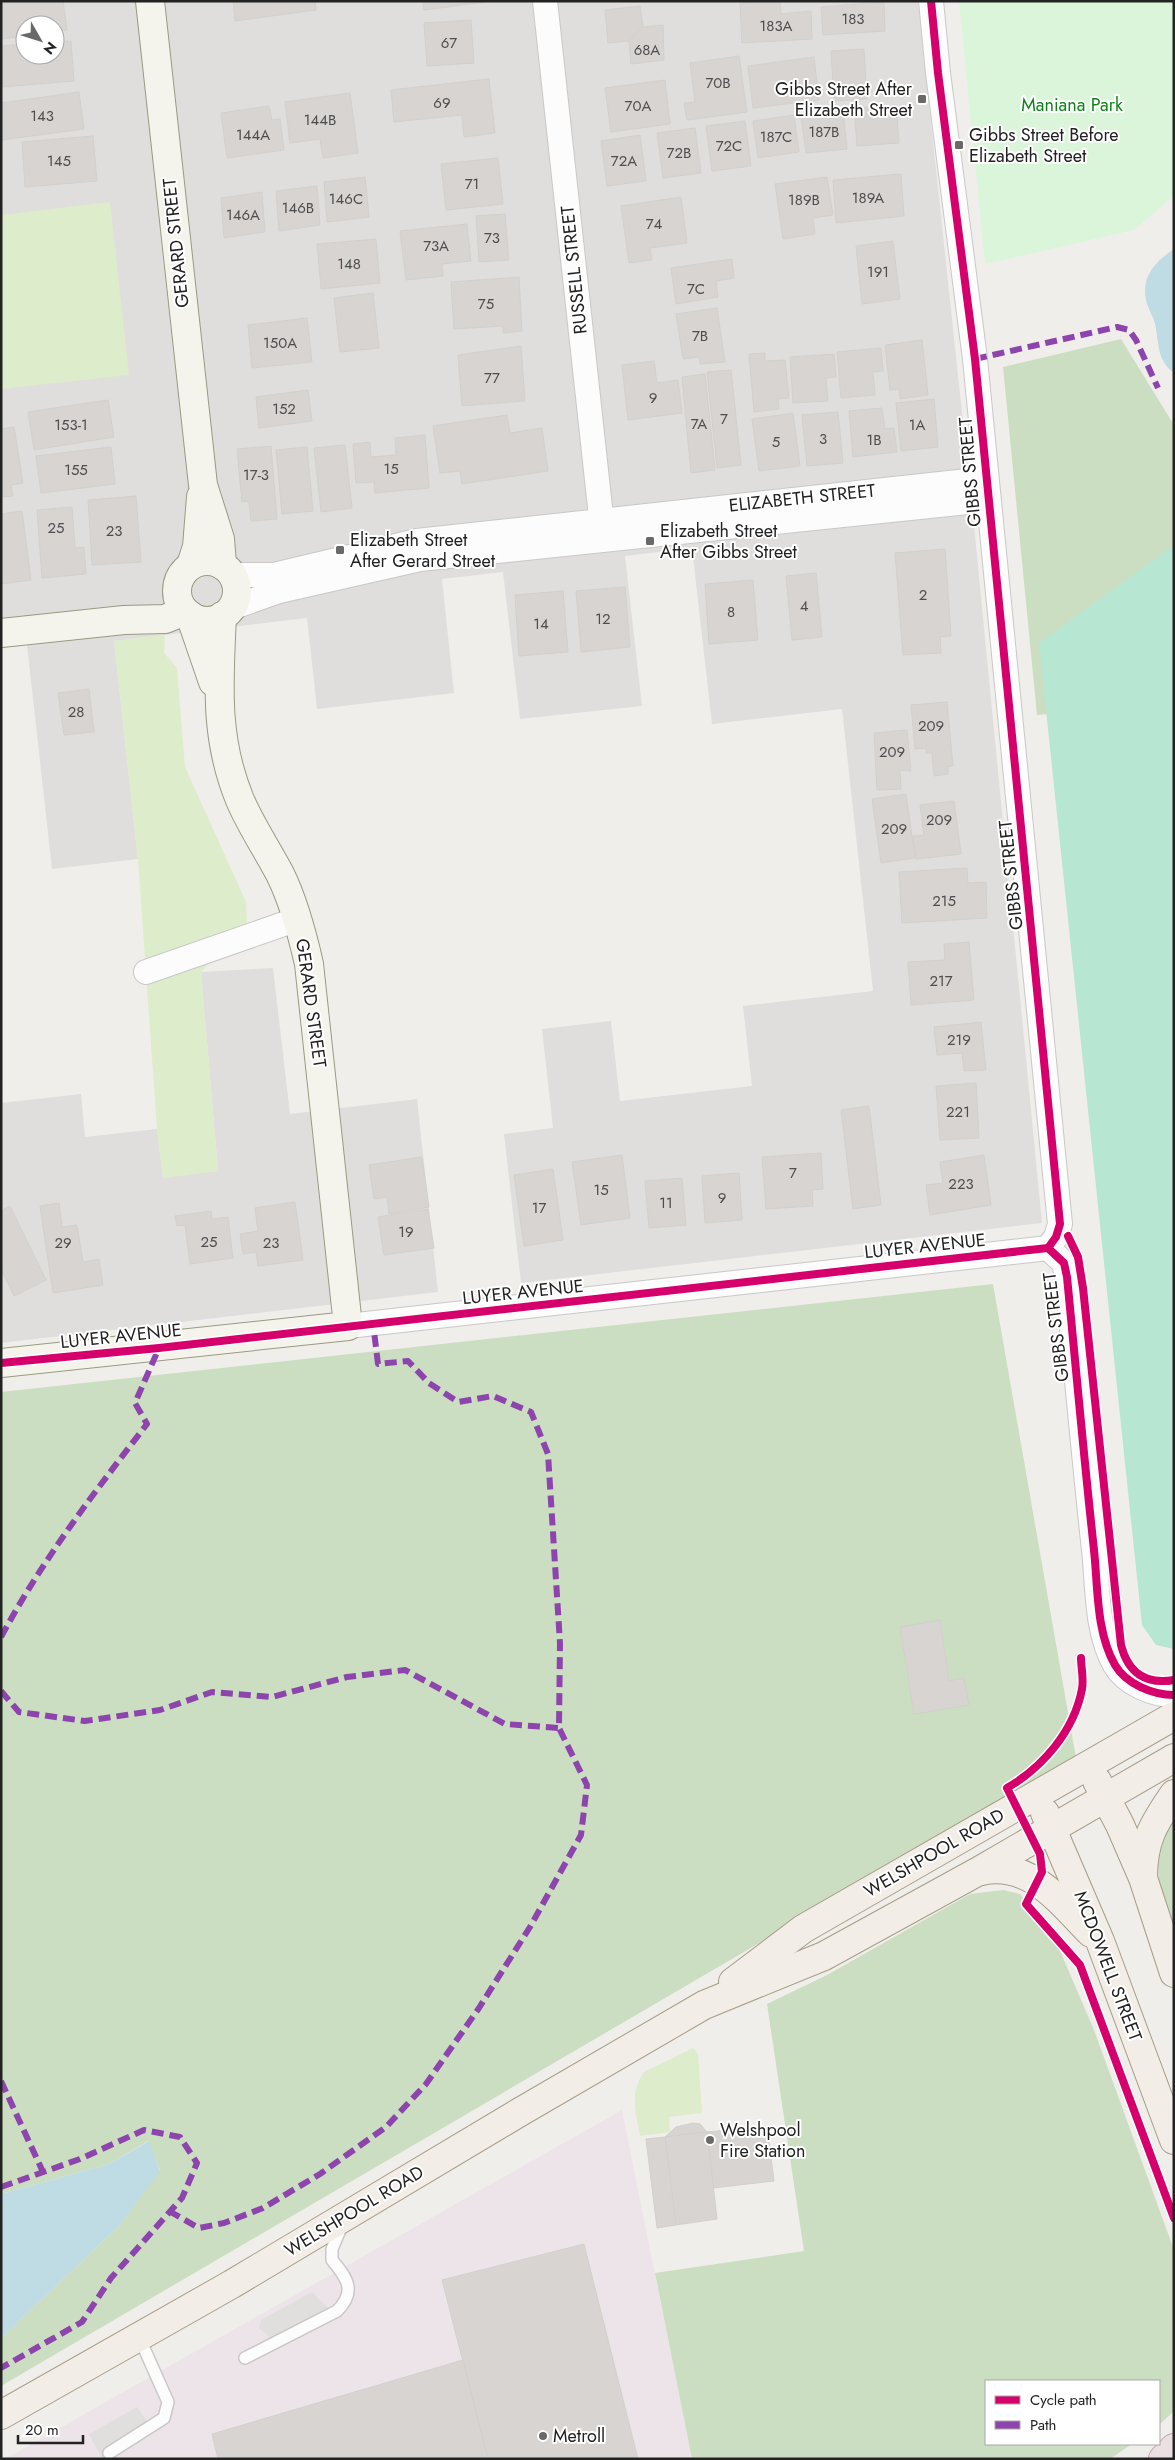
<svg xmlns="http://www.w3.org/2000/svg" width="1175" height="2460" font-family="Jost,sans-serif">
<rect width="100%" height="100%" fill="#f0eeeb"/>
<g fill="#dfdedc" fill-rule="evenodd">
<path d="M1,1H918L974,525L1042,1223L521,1283L504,1134L553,1128L542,1029L611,1021L620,1101L752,1086L743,1006L873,991L842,709L712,724L692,548L625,556L642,706L520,719L503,572L442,579L454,693L317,709L307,618L114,641L138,859L52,869L27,645L1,648ZM25,25H55V55H25Z"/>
<path d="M273,968L290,1114L417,1099L438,1292L1,1343V1103L81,1094L85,1137L157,1129L163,1177L218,1171L201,972Z"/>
</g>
<path fill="#ede4e9" d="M622,2110L692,2459H5Z"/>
<g fill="#ddeccb">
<path d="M110,202L129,375L1,389V215Z"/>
<path d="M165,635L164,653L177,668L185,767L246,902L247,924L201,972L218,1171L163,1178L157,1129L138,859L114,641Z"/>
<path d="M693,2048L698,2054L702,2113L669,2117L670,2132L640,2136C636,2113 629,2093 644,2072Z"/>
</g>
<g fill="#cbdec1">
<path d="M1121,339L1174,425V630L1079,711L1037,715L1003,367Z"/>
<path d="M993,1284L1076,1758L1,2386V2338L120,2225L160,2170L148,2141L109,2164L1,2194V1392Z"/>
<path d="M1174,1816V1936C1164,1911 1155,1876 1159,1848C1160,1838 1169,1826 1174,1816Z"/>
<path d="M1003,1890L1020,1894L1049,1925L1094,2030L1174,2250V2411L1159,2425V2381H986V2444H1132L1110,2459H692L655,2273L804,2251L767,2004L827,1975L970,1894Z"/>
</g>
<path fill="#daf5da" d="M959,1H1174V196L1134,230L985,264Z"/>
<path fill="#b7e6d2" d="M1174,545V1649L1156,1645L1142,1625L1039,643Z"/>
<g fill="#e0dfde">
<path d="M312,2292L337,2317L282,2347L259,2328L261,2320Z"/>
<path d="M137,2407L153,2430L107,2459H102L89,2434Z"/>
</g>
<g fill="#bfdbe3">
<path d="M1174,249V373C1158,361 1159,347 1156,329C1155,318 1148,310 1146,300C1141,276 1156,261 1174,249Z"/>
<path d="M149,2141L160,2171L120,2225L1,2338V2194L109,2164Z"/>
</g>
<g fill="#d7d4d2" stroke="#d3d0cc">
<path d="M1,1H63L67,30L55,32V25H25V36L1,39Z"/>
<path d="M233,1H315L316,10L235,21Z"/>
<path d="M423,1H486V2L424,10Z"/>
<path d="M780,1L781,14L811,11L812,39L742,43L740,3Z"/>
<path d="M884,2L885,31L823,35L821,7Z"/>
<path d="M640,6L643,27L629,41L608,43L605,10Z"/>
<path d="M471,20L474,63L427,66L424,23Z"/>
<path d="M663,25L664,60L631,64L629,41L643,27Z"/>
<path d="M71,41L74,81L3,87L1,46L25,44V55H55V42Z"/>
<path d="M864,49L867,99L834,101L831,51Z"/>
<path d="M739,56L747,112L687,120L684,103L695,102L690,63Z"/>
<path d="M814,57L819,100L753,108L748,66Z"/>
<path d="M489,79L495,133L464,137L462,115L394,122L391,90Z"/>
<path d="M665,80L670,124L611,132L605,88Z"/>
<path d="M79,92L84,129L1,140V103Z"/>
<path d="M350,93L358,153L323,158L320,139L290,143L285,102Z"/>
<path d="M896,105L899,143L857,146L854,108Z"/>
<path d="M269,106L272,120L280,119L284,150L227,158L221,113Z"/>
<path d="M843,111L847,149L806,153L801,116Z"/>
<path d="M794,115L799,152L758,158L753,121Z"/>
<path d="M745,121L751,166L712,171L706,126Z"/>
<path d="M695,128L701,173L663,178L657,133Z"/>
<path d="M640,135L646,181L607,186L601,141Z"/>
<path d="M93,136L97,181L25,187L22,142Z"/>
<path d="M498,158L503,204L446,210L441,164Z"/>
<path d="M901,174L904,216L836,223L833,180Z"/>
<path d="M365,177L369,217L327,222L324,182Z"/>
<path d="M827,177L833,215L813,218L815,234L783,239L775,184Z"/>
<path d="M317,186L320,225L279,231L276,191Z"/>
<path d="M262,192L265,232L224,238L221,198Z"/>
<path d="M681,197L687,243L650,248L652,260L629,263L621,206Z"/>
<path d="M505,214L509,260L479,262L476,216Z"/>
<path d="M467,224L471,261L442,264L443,276L406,280L400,231Z"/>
<path d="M376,239L380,283L321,289L317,244Z"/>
<path d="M893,241L900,299L862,304L856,246Z"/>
<path d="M732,259L734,278L716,281L718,297L676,304L671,268Z"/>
<path d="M519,277L522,331L503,333V326L454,329L451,282Z"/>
<path d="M373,293L379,348L340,352L334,298Z"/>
<path d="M717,308L725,362L700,364L699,357L683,359L676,314Z"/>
<path d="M307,318L312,362L252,368L248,325Z"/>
<path d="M922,340L928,395L900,399L899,389L890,390L885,345Z"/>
<path d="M521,346L525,401L462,406L458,355Z"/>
<path d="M881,348L883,371L873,372L875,395L841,398L837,352Z"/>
<path d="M765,353V361L785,360L789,398L778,399L779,409L754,412L749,354Z"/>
<path d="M834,354L836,377L826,378L828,401L793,403L790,357Z"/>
<path d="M654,361L657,383L678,380L682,413L628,420L622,365Z"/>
<path d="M731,370L741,465L717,468L707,372Z"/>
<path d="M705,374L715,470L691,473L682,377Z"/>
<path d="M308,390L312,421L259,428L256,397Z"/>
<path d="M934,399L938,447L901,451L896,403Z"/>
<path d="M108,400L114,437L34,450L28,412Z"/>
<path d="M882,408L885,429L894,428L897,452L853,457L849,411Z"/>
<path d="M838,412L843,463L807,466L802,415Z"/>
<path d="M793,413L800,466L759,471L752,419Z"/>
<path d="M507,415L510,433L542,428L548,471L462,484L460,471L440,473L433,426Z"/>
<path d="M14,427L23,483L11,485L13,496L1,497V429Z"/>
<path d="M425,435L429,488L375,493L374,482L356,483L353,444L370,442L371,457L396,455L395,438Z"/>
<path d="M345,445L352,508L321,512L314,448Z"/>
<path d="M271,446L277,519L251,521L249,501L242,502L237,449Z"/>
<path d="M111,447L115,484L41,493L36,456Z"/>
<path d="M307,447L313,511L282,514L276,450Z"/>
<path d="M136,496L141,562L92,565L88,500Z"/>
<path d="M72,507L75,548L84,547L86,574L42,578L37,510Z"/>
<path d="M22,511L31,580L1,584V514Z"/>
<path d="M945,549L951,636L940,637L941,653L903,655L895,553Z"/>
<path d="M816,573L822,637L792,640L786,576Z"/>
<path d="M753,580L758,640L709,644L705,584Z"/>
<path d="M625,587L630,647L581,652L576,591Z"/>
<path d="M563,591L568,652L519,656L515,595Z"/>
<path d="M89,689L94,732L64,735L58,693Z"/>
<path d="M947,702L953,766L948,767V774L934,776L932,753H926V748L915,749L911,705Z"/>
<path d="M907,730L911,771L900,770L901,789L877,790L874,733Z"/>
<path d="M906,794L915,858L881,863L872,799Z"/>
<path d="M954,801L961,854L916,859L913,836L924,835L920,805Z"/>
<path d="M967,868L968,883L986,882L987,918L902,923L899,872Z"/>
<path d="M969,942L974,1000L911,1005L908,962L945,960L944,944Z"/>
<path d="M981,1022L986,1070L964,1071L962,1053L937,1055L934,1027Z"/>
<path d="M976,1083L979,1138L940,1140L936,1086Z"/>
<path d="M869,1106L881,1205L853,1209L841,1110Z"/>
<path d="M821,1153L823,1189L812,1190L813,1206L766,1209L762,1157Z"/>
<path d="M622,1155L630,1218L581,1225L572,1162Z"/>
<path d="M984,1155L991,1205L930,1215L926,1185L943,1183L940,1162Z"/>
<path d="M422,1157L429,1207L389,1214L387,1197L374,1199L369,1165Z"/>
<path d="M553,1169L563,1240L524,1246L514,1175Z"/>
<path d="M739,1173L742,1220L705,1223L702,1176Z"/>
<path d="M682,1178L686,1225L649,1228L645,1181Z"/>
<path d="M295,1202L303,1260L258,1266L256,1252L243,1254L240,1234L258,1231L255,1208Z"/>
<path d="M59,1203L62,1227L77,1225L83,1262L99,1259L103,1285L53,1293L40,1206Z"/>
<path d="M10,1206L46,1280L14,1296L1,1269V1211Z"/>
<path d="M428,1209L434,1248L384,1255L378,1217Z"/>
<path d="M211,1211L212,1219L228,1217L233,1258L190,1264L185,1225L177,1226L175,1216Z"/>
<path d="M940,1620L949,1681L964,1678L969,1705L914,1714L900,1627Z"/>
<path d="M693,2123L700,2124L707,2132L665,2137L676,2127Z"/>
<path d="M767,2126L774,2181L713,2188L707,2132Z"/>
<path d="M707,2132L717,2219L676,2225L665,2137Z"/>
<path d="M665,2137L676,2225L657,2228L646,2139Z"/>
<path d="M584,2244L638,2459H488L442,2280Z"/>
<path d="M463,2360L488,2459H218L212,2434Z"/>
</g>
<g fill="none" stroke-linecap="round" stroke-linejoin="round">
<g stroke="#c9c8c7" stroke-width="14">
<g id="lane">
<path d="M245,2358L337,2311C357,2291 347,2278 332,2260V2249L343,2223"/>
<path d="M109,2453L164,2418L168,2402L139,2337"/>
</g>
</g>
<g stroke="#c9c8c7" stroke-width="26">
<g id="street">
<path d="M545,1L603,535"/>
<path d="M931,1L938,73L975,359L1060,1224L1056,1237L1048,1248"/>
<path d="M233,575H274L417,541L986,479"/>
<path d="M231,608L279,591L420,559L987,500"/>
<path d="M146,972L298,919"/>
<path d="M1048,1248L1064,1263L1067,1277C1076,1368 1084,1459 1094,1550C1098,1587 1096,1632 1115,1665C1126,1684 1153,1695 1174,1695"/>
<path d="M348,1326L1048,1248"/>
</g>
</g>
<g stroke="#999a82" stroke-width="30">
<g id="secondary">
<path d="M150,1L203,485L220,539L222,565"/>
<circle cx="207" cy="591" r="30"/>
<path d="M191,565L197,547L201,497"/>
<path d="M190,615L213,682"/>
<path d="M1,633L124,620L165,619L185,611"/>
<path d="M1,1363L348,1326L309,964C302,933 294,902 280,874C267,849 251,826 240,800C214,737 219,682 222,616"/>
</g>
</g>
<g stroke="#a79c86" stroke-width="30">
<g id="primary">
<path d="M1097,1781L1120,1825L1143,1878L1174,1973"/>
<path d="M1045,1813L1100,1941L1174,2140"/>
<path d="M981,1871C1030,1860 1060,1902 1091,1933"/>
<path d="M1143,1877C1143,1840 1154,1823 1174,1794"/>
<path d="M733,1982L803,1929L1174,1716"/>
<path d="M1,2415L232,2284L520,2112L704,2005L824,1956L977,1872L1174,1758"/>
</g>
</g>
<g stroke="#c5a2ac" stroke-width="30">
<path id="highway" d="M1163,2459L1174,2448"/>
</g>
<use href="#lane" stroke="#fdfcfc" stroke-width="11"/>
<use href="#street" stroke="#fdfcfc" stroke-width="24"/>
<use href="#secondary" stroke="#f4f4ed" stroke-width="28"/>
<use href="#primary" stroke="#f3ede7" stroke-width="28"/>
<use href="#highway" stroke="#ece0e2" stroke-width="28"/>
<g stroke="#8e44ad" stroke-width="6" stroke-dasharray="12 6" stroke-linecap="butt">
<path d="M975,359L1117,327L1129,330L1136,340L1158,388"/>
<path d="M1,1637C43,1559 93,1494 147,1424L135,1403L159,1348"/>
<path d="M1,1691L19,1712L85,1721L160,1710L212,1692L272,1697L347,1677L405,1670L505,1724L559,1728L560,1643L548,1454L531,1412L493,1396L458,1402L429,1383L408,1361L378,1364L373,1323"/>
<path d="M1,2081L43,2172"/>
<path d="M1,2187L80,2159L144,2130L180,2137L197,2163L182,2198L111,2278L82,2322L1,2368"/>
<path d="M169,2211L199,2228L224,2223L263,2208L320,2174L386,2127L426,2084L479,2008L530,1927L581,1835L587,1785L559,1728"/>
</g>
<g stroke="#fff" stroke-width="11">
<g id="cycleway">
<path d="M931,1L938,73L975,359L1060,1224L1056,1237L1048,1248"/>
<path d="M1068,1236L1078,1257L1083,1288L1121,1645C1128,1673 1146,1685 1174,1680"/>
<path d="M1048,1248L1064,1263L1067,1277C1076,1368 1084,1459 1094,1550C1098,1587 1096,1632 1115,1665C1126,1684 1153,1695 1174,1695"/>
<path d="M1,1363L159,1348L1048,1248"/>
<path d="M1081,1658C1081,1667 1084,1679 1082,1689C1074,1731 1043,1767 1007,1788L1040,1854L1042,1872L1026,1904L1080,1965L1174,2218"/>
</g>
</g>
<use href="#cycleway" stroke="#d6006c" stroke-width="8"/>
</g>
<g fill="#6a6968" stroke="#fff" stroke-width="2">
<rect x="917" y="94" width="10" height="10" rx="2.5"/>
<rect x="954" y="140" width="10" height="10" rx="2.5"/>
<rect x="645" y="536" width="10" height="10" rx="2.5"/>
<rect x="335" y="545" width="10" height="10" rx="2.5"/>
<circle cx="710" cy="2140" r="5"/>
<circle cx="543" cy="2436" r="5"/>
</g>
<g text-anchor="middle" stroke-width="4" stroke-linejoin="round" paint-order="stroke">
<g font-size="15" fill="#4f4e4e">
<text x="853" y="24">183</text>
<text x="776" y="31">183A</text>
<text x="449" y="48">67</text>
<text x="647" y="55">68A</text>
<text x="718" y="88">70B</text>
<text x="442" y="108">69</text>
<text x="638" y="111">70A</text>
<text x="42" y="121">143</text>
<text x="320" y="125">144B</text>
<text x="824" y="137">187B</text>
<text x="253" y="140">144A</text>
<text x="776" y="142">187C</text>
<text x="729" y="151">72C</text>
<text x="679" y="158">72B</text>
<text x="59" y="166">145</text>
<text x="624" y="166">72A</text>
<text x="472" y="189">71</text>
<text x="868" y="203">189A</text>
<text x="346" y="204">146C</text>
<text x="804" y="205">189B</text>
<text x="298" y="213">146B</text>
<text x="243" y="220">146A</text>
<text x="654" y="229">74</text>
<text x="492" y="243">73</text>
<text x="436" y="251">73A</text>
<text x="349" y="269">148</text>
<text x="878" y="277">191</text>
<text x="696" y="294">7C</text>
<text x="486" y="309">75</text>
<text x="700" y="341">7B</text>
<text x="280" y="348">150A</text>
<text x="492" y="383">77</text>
<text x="653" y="403">9</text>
<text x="284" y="414">152</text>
<text x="724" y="424">7</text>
<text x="699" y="429">7A</text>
<text x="71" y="430">153-1</text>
<text x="917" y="430">1A</text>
<text x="823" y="444">3</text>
<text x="874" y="445">1B</text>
<text x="776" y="447">5</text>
<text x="391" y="474">15</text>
<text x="76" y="475">155</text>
<text x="256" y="480">17-3</text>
<text x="56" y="533">25</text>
<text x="114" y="536">23</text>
<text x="923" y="600">2</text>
<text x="804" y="611">4</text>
<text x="731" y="617">8</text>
<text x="603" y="624">12</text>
<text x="541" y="629">14</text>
<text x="76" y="717">28</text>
<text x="931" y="731">209</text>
<text x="892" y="757">209</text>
<text x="939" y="825">209</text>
<text x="894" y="834">209</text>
<text x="944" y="906">215</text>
<text x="941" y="986">217</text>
<text x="959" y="1045">219</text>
<text x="958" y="1117">221</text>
<text x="793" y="1178">7</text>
<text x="961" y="1189">223</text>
<text x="601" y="1195">15</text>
<text x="722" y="1203">9</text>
<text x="666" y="1208">11</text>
<text x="539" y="1213">17</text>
<text x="406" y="1237">19</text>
<text x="209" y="1247">25</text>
<text x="63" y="1248">29</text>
<text x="271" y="1248">23</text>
</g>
<g font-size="18" fill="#222" stroke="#fff" text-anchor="start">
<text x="912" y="95" text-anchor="end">Gibbs Street After<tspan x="912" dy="21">Elizabeth Street</tspan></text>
<text x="969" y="141">Gibbs Street Before<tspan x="969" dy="21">Elizabeth Street</tspan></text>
<text x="660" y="537">Elizabeth Street<tspan x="660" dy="21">After Gibbs Street</tspan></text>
<text x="350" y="546">Elizabeth Street<tspan x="350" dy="21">After Gerard Street</tspan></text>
<text x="720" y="2136">Welshpool<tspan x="720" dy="21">Fire Station</tspan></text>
<text x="553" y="2442">Metroll</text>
</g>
<g font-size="18" fill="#0c8416" stroke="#fff">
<text x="1072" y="111">Maniana Park</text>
</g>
<g font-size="18" fill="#222" stroke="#fff">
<text transform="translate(176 243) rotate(-96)" y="6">GERARD STREET</text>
<text transform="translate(574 270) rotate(-96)" y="6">RUSSELL STREET</text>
<text transform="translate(970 472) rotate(-95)" y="6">GIBBS STREET</text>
<text transform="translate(802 498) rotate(-6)" y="6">ELIZABETH STREET</text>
<text transform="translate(1011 875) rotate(-96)" y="6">GIBBS STREET</text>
<text transform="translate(311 1003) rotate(82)" y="6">GERARD STREET</text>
<text transform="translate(925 1246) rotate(-6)" y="6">LUYER AVENUE</text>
<text transform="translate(523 1292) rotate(-6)" y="6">LUYER AVENUE</text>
<text transform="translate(1056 1327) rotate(-97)" y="6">GIBBS STREET</text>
<text transform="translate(121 1336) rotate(-6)" y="6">LUYER AVENUE</text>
<text transform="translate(934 1853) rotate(-30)" y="6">WELSHPOOL ROAD</text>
<text transform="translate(1108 1966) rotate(69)" y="6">MCDOWELL STREET</text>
<text transform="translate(354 2211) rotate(-31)" y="6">WELSHPOOL ROAD</text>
</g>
</g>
<rect width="1175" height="2460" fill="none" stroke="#222222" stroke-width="5"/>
<rect x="985" y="2380" width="175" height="65" fill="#ffffff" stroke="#a7a7a7"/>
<rect x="995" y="2396" width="25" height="8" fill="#d6006c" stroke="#a7a7a7"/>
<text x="1030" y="2405" font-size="15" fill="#222222">Cycle path</text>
<rect x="995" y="2421" width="25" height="8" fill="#8e44ad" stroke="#a7a7a7"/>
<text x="1030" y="2430" font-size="15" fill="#222222">Path</text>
<g transform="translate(40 40) rotate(129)"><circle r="24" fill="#ffffff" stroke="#a7a7a7"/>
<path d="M0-4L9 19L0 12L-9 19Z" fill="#6a6968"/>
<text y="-8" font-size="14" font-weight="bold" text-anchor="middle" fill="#222222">N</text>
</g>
<path d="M18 2435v8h65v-8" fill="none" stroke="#222222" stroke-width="2.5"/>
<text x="25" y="2435" font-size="15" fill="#222222" stroke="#ffffff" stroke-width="4" paint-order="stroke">20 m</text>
</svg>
